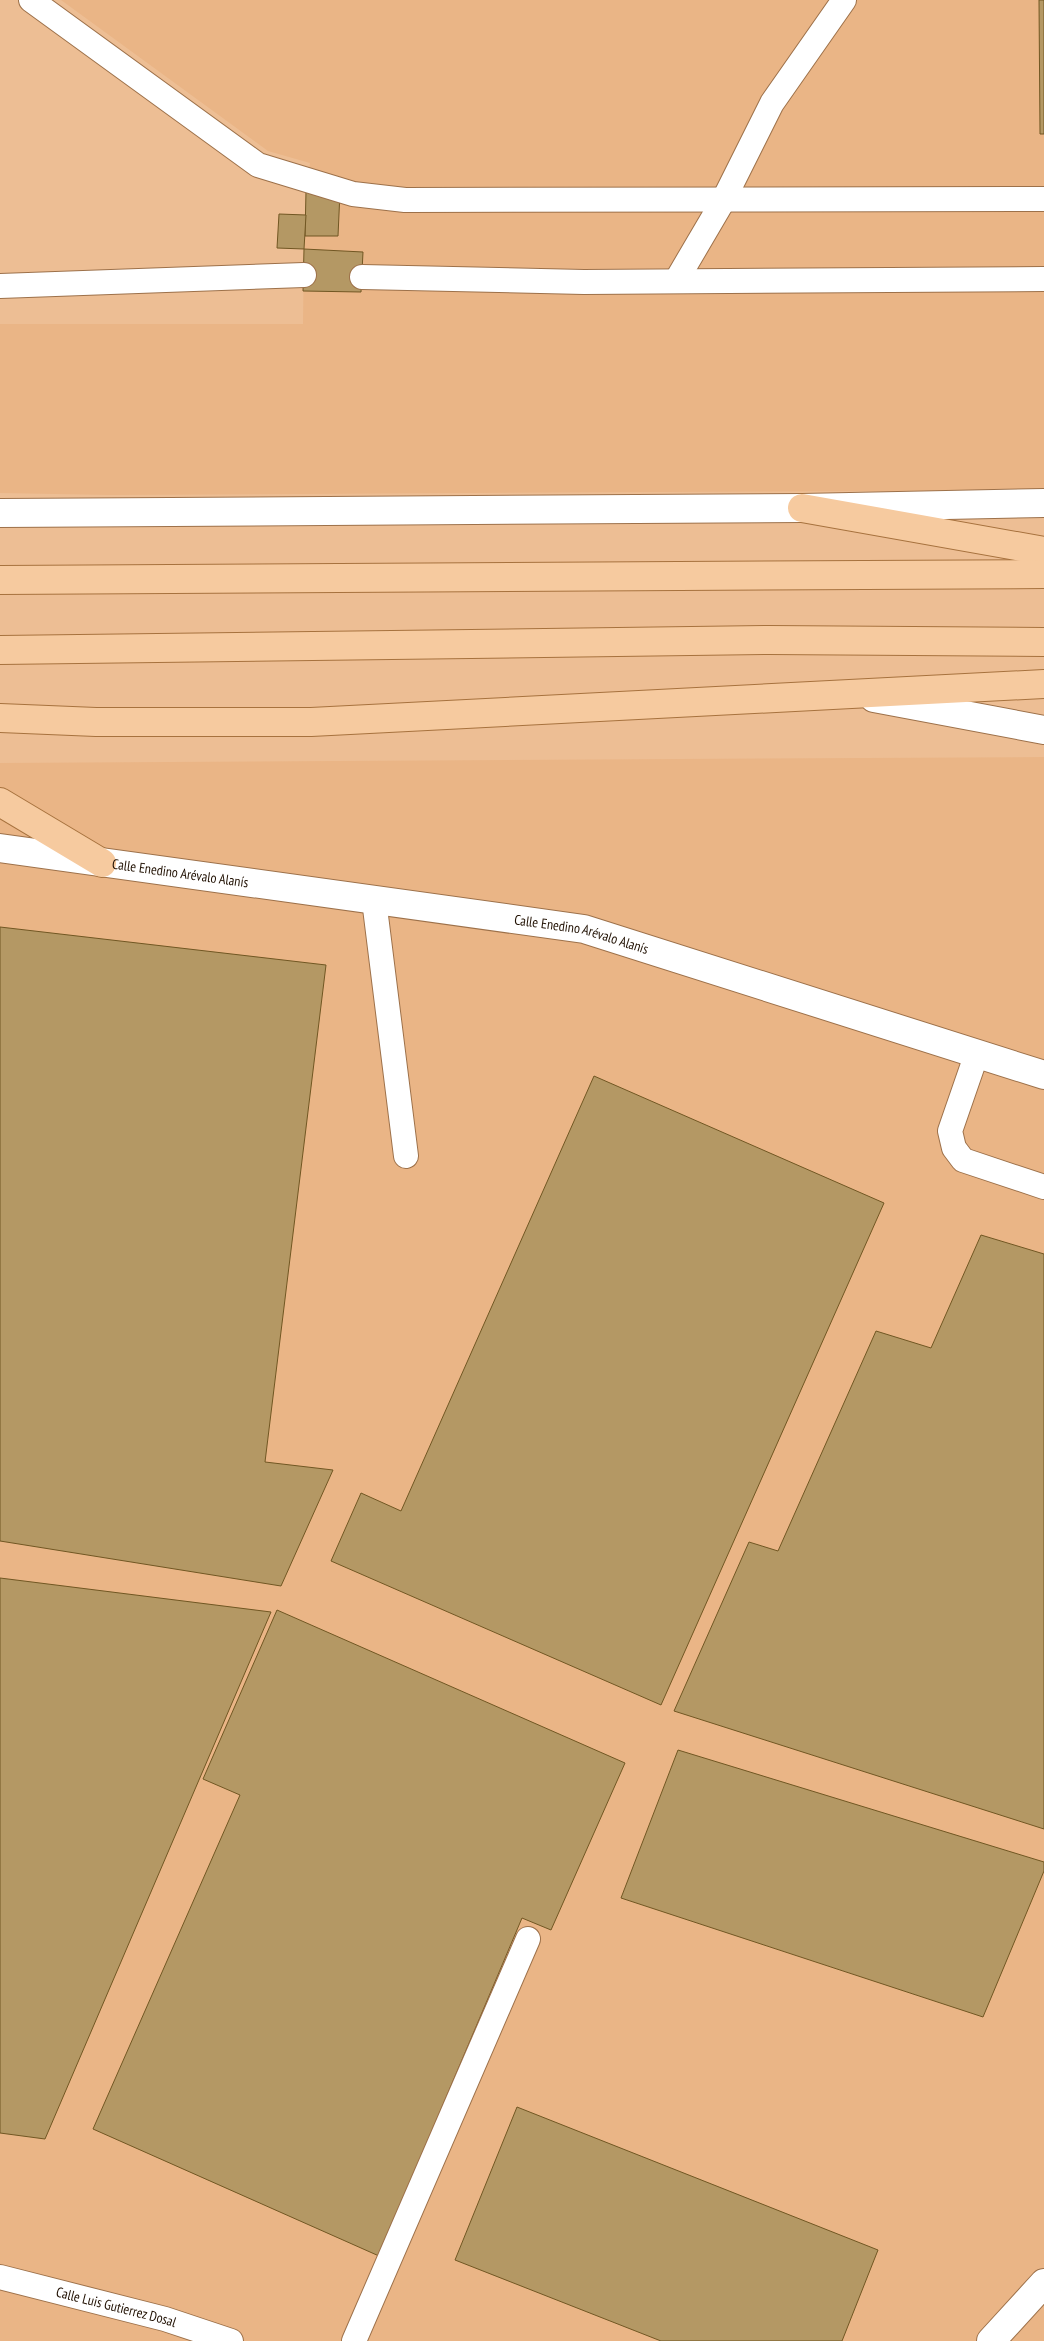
<svg xmlns="http://www.w3.org/2000/svg" width="1044" height="2341" font-family="'PT Sans Narrow',sans-serif">
<rect width="100%" height="100%" fill="#edbe94"/>
<g fill="#eab586">
<path d="M61,0H1044V490L110,495L0,493V324H303L304,249L277,248L279,214L306,215L307,181L310,163L268,151Z"/>
<path d="M1044,757V2341H0V763Z"/>
</g>
<g fill="#b49864" stroke="#715723">
<path d="M1039,0H1044V134H1040Z"/>
<path d="M306,191L340,192L338,236H305Z"/>
<path d="M279,214L306,215L304,249L277,248Z"/>
<path d="M304,249L363,252L361,292L303,291Z"/>
<path d="M0,927L326,965L265,1462L333,1470L281,1586L0,1541Z"/>
<path d="M594,1076L884,1203L661,1705L331,1561L361,1493L401,1511Z"/>
<path d="M981,1235L1044,1254V1829L674,1711L749,1542L778,1551L876,1331L931,1348Z"/>
<path d="M0,1578L271,1612L45,2139L0,2133Z"/>
<path d="M277,1610L625,1763L551,1930L522,1918L379,2256L93,2129L240,1795L203,1779Z"/>
<path d="M678,1750L1044,1862V1871L983,2017L621,1898Z"/>
<path d="M517,2107L878,2250L842,2341H661L455,2260Z"/>
</g>
<g fill="none" stroke-linecap="round" stroke-linejoin="round">
<g stroke="#9d714a" stroke-width="26">
<g id="lane">
<path d="M31,0L258,165L353,194L405,200L1044,199"/>
<path d="M362,277L584,282L1044,279"/>
<path d="M676,281L723,201L772,103L844,0"/>
<path d="M0,286L304,275"/>
<path d="M374,900L406,1156"/>
<path d="M977,1053L950,1131L954,1148L963,1160L1044,1187"/>
<path id="s1" d="M0,2277L165,2319L231,2341"/>
<path d="M354,2341L528,1939"/>
</g>
</g>
<g stroke="#9d714a" stroke-width="30">
<g id="street">
<path id="s2" d="M0,848L584,929L1044,1075"/>
<path d="M991,2341L1044,2283"/>
</g>
</g>
<g stroke="#9d714a" stroke-width="30">
<g id="secondary">
<path d="M0,513L802,508L1044,503"/>
<path d="M874,698L1044,730"/>
</g>
</g>
<g stroke="#a7723e" stroke-width="30">
<g id="primary">
<path d="M802,508L1044,551"/>
<path d="M0,580L1044,574"/>
<path d="M0,650L770,640L1044,642"/>
<path d="M0,718L96,722H311L1044,684"/>
<path d="M0,802L102,863"/>
</g>
</g>
<use href="#lane" stroke="#fff" stroke-width="24"/>
<use href="#street" stroke="#fff" stroke-width="28"/>
<use href="#secondary" stroke="#fff" stroke-width="28"/>
<use href="#primary" stroke="#f6ca9f" stroke-width="28"/>
</g>
<g text-anchor="middle" stroke-width="5" stroke-linejoin="round" paint-order="stroke">
<g font-size="14" fill="#201002" stroke="#facba1">
<text dy="5" stroke="none"><textPath href="#s2" startOffset="182">Calle Enedino Arévalo Alanís</textPath></text>
<text dy="5" stroke="none"><textPath href="#s2" startOffset="588">Calle Enedino Arévalo Alanís</textPath></text>
<text dy="5" stroke="none"><textPath href="#s1" startOffset="120">Calle Luis Gutierrez Dosal</textPath></text>
</g>
</g>
</svg>
